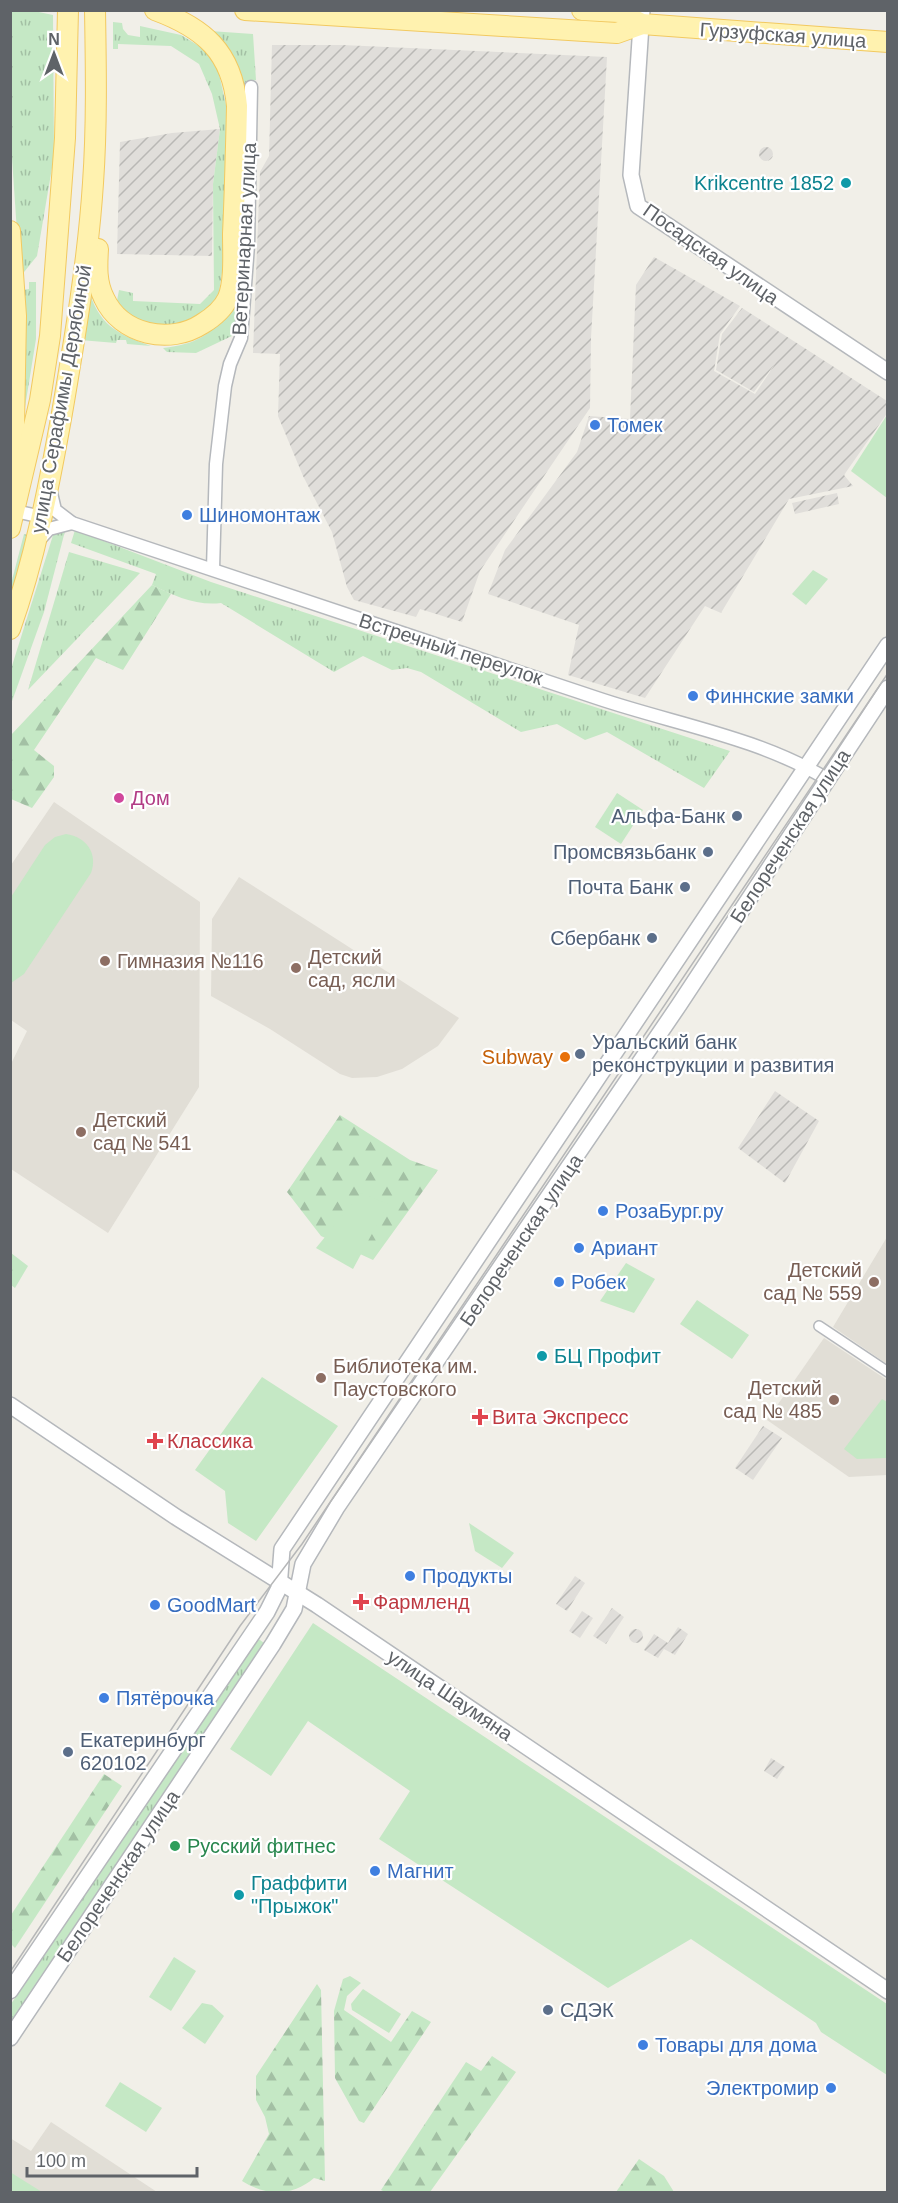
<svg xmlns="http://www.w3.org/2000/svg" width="898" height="2203" font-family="Helvetica,sans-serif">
<defs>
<pattern id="industrial-furrows" width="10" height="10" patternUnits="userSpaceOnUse" patternTransform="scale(1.5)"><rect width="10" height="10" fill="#e0deda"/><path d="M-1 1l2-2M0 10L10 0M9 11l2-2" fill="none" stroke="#b9b8b5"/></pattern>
<pattern id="grass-tufts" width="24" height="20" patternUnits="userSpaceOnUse" patternTransform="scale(1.5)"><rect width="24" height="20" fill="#c5e8c5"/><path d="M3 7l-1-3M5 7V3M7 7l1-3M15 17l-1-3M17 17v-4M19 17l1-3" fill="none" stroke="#a3c0a4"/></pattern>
<pattern id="forest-firs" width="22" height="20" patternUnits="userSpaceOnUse" patternTransform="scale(1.5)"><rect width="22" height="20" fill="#c5e8c5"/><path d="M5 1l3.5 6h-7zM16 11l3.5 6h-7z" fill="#a3c0a4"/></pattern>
</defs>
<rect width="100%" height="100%" fill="#f1efe8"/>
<g fill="url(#industrial-furrows)">
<path d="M272,45H342L607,57L591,338L590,408L480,571L462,622L420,609L416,617L354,600L347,587L332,532L303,476L278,416L280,354L253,353L260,172L269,156Z"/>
<path d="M220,129L213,184L212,256L117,254L120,142L172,133Z"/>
<circle cx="766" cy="154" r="7"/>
<path d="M654,257L740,306L720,334L714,371L755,394L777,361L754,392L716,370L722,334L742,308L887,401L888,412L844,475L853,486L789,499L721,613L705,606L645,698L568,675L579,625L488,594L505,550L577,452L589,416L630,419L636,285Z"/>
<path d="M837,493L839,504L795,514L792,503Z"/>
<path d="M775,1091L819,1121L785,1183L738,1148Z"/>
<path d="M763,1426L782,1438L753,1480L735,1468Z"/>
<path d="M575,1576L585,1583L567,1611L556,1604Z"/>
<path d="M612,1608L624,1617L606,1644L593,1636Z"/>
<path d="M582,1611L593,1618L580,1638L569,1631Z"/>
<path d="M678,1627L688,1634L675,1655L664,1649L658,1658L644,1650L654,1634L668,1643Z"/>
<circle cx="636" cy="1636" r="7"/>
<path d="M771,1758L785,1767L777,1779L764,1771Z"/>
</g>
<g fill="#e1ded6">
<path d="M54,802L200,902L199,1087L108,1233L11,1169V1064L27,1031L11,1020V865Z"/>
<path d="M239,877L338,940L459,1018L438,1046L402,1069L377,1077L352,1078L340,1074L270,1029L211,996L212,919Z"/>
<path d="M887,1237V1364L833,1327Z"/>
<path d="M824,1338L887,1380V1475L849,1477L767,1420Z"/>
<path d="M51,2122L157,2192H11L10,2138L31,2151Z"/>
</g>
<g fill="url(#grass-tufts)">
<path d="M10,11H34L53,15L54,156L37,256L20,277L11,143Z"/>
<path d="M113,22L122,23L123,29L128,35L140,37V26L181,35L209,52L217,65L226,105L225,254L219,292L213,305L186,326L153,329L116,306L119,290L133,293V301L200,304L214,290L213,184L220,129L212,94L199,64L171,46L118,44V49H113Z"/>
<path d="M210,31L253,34L256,80L245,82L239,306L234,335L196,353L167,352L163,348C197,344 208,336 230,311L233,58L223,42Z"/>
<path d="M29,282H36V339L25,407L23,290L29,289Z"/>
<path d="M88,287C98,325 117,334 151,346L127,344L126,340H117L116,343L80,340Z"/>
<path d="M75,530L211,582L730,751L704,788L607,732L585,740L557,724L521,732L421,672L407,668L392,670L363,656L334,672L221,603C197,606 174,596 152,585L156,574L71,543Z"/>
<path d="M65,531L44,612L11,704V669L54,532Z"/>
<path d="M24,534L31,536L11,605V584Z"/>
<path d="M69,552L140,573L28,690Z"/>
<path d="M256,1637L264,1643L11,2023V2004Z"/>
</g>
<g fill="url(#forest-firs)">
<path d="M152,585L171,594L123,670L96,658L34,750L54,766V777L32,808L11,799V735Z"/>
<path d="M340,1115L410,1160L438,1170L373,1260L321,1236L287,1192Z"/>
<path d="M11,1253L28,1266L15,1288L11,1285Z"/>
<path d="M104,1774L122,1786L15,1948L11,1944V1915Z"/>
<path d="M350,1976L361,1983L347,1996L344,2010L391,2042L412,2011L431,2022L364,2123L359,2121L335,2078L334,2011L343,1979Z"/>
<path d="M317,1984L321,1990L325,2181L314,2178C292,2197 266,2196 242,2181L269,2134L265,2117L256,2100V2076Z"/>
<path d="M492,2056L516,2072L430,2192H385L381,2190L466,2062L481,2071Z"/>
<path d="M639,2159L664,2176L674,2192H616Z"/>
</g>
<g fill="#c5e8c5">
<path d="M887,415V498L851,471Z"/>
<path d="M813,570L828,579L806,605L792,594Z"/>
<path d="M617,793L643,810L621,844L595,827Z"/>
<path d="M66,834C87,837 98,854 91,873L24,974L11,983V897L45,845L55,837Z"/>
<path d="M361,1193L388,1204L353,1269L316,1248Z"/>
<path d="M626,1263L655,1279L634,1313L600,1301Z"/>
<path d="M697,1300L749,1335L732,1359L680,1324Z"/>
<path d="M262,1377L338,1426L256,1541L228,1523L225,1491L195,1470Z"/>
<path d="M882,1399L887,1402V1458L857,1459L844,1449Z"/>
<path d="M469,1523L514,1553L502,1568L475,1551Z"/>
<path d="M313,1623L887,2004V2075L821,2032L816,2023L691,1939L608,1988L379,1839L410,1791L308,1721L271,1776L230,1749Z"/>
<path d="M174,1957L196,1971L171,2011L149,1997Z"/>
<path d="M363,1989L401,2014L389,2033L352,2010L351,2004Z"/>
<path d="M202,2003L212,2005L224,2016L205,2044L182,2028Z"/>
<path d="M120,2082L162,2108L146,2132L105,2106Z"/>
<path d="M10,2172L42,2192H11Z"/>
</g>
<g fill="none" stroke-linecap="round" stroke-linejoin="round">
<g stroke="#b5b8bc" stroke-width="12">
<path id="pedestrian" d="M819,1326L888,1372"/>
</g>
<g stroke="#b5b8bc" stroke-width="15">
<g id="minor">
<path d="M51,493L55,510L72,523C248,580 423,639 597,698C674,724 757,737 827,779"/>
<path d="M15,511L42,517"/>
<path d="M38,541L49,529L72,523"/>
<path d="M213,569L216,464L225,386L230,364L241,338L248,245L251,87"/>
</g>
</g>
<g stroke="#b5b8bc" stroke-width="18">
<g id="tertiary">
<path d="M642,10L631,175L638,206L888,372"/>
<path d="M10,1405L176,1517L317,1605L888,1991"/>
<path d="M10,1991L267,1612L279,1588L282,1549L888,645"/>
<path d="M10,2038L273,1644L294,1609L303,1564L337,1507L679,1005L888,688"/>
</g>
</g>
<g stroke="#f2c960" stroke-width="22">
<g id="primary">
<path d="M245,10L617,33L642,24"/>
<path d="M582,10L619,12L642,24L888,42"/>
<path d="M10,231L16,316L13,481"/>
<path d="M98,249C97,266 96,282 104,298C121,335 170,345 202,324C212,318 223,309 228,298C235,280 233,254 233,234C235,192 236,149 237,106C232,52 204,28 155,10"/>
<path d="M10,528L40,400L50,336L65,138L68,10"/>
<path d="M10,629C35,559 49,486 62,413C75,337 88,260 93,183C97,126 96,68 95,10"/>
</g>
</g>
<use href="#pedestrian" stroke="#fff" stroke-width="9"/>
<use href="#minor" stroke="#fff" stroke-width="12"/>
<use href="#tertiary" stroke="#fff" stroke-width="15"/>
<use href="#primary" stroke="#fff2af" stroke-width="20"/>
<path stroke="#b6b7b8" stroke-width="1.5" d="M10,1972L240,1626L302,1544L888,673"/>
</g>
<g fill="#0f9aa8" stroke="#fff" stroke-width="2">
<circle cx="846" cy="183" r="6"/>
<circle cx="542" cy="1356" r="6"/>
<circle cx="239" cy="1895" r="6"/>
</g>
<g fill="#3f7fe0" stroke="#fff" stroke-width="2">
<circle cx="595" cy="425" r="6"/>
<circle cx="187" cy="515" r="6"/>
<circle cx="693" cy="696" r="6"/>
<circle cx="603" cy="1211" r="6"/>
<circle cx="579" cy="1248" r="6"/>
<circle cx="559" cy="1282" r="6"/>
<circle cx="410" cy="1576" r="6"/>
<circle cx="155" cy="1605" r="6"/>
<circle cx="104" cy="1698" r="6"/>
<circle cx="375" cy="1871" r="6"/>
<circle cx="643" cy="2045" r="6"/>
<circle cx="831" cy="2088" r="6"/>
</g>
<circle fill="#d1479c" stroke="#fff" stroke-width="2" cx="119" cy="798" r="6"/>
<g fill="#5c6f8a" stroke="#fff" stroke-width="2">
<circle cx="737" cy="816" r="6"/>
<circle cx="708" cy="852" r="6"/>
<circle cx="685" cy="887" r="6"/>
<circle cx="652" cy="938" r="6"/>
<circle cx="580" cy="1054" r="6"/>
<circle cx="68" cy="1752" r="6"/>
<circle cx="548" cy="2010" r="6"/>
</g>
<g fill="#8d6e63" stroke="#fff" stroke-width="2">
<circle cx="105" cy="961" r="6"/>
<circle cx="296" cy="968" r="6"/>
<circle cx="81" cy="1132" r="6"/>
<circle cx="874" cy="1282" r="6"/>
<circle cx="321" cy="1378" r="6"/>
<circle cx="834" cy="1400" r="6"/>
</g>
<circle fill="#e8710a" stroke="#fff" stroke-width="2" cx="565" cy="1057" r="6"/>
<g fill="#e0444e" stroke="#fff" stroke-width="2">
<path d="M477 1408h6v6h6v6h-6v6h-6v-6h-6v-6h6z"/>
<path d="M152 1432h6v6h6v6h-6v6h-6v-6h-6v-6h6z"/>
<path d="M358 1593h6v6h6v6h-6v6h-6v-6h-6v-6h6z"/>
</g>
<circle fill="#2e9e5b" stroke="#fff" stroke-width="2" cx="175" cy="1846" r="6"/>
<g text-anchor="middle" stroke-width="4.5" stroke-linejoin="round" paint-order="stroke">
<g font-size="20" fill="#5f6368" stroke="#fff">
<text transform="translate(783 35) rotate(4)" y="7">Гурзуфская улица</text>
<text transform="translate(244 239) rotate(-87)" y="7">Ветеринарная улица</text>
<text transform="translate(711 254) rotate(35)" y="7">Посадская улица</text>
<text transform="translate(61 399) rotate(-80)" y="7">улица Серафимы Дерябиной</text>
<text transform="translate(451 649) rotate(18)" y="7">Встречный переулок</text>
<text transform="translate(790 836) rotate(-57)" y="7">Белореченская улица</text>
<text transform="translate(521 1240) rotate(-56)" y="7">Белореченская улица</text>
<text transform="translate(450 1695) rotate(34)" y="7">улица Шаумяна</text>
<text transform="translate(118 1876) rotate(-56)" y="7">Белореченская улица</text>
</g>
<g font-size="20" fill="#0d838f" stroke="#fff" text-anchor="start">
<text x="834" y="190" text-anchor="end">Krikcentre 1852</text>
<text x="554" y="1363">БЦ Профит</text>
<text x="251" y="1890">Граффити<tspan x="251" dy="23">"Прыжок"</tspan></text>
</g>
<g font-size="20" fill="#366cbe" stroke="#fff" text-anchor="start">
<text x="607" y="432">Томек</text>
<text x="199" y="522">Шиномонтаж</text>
<text x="705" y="703">Финнские замки</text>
<text x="615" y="1218">РозаБург.ру</text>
<text x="591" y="1255">Ариант</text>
<text x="571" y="1289">Робек</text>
<text x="422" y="1583">Продукты</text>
<text x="167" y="1612">GoodMart</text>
<text x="116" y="1705">Пятёрочка</text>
<text x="387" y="1878">Магнит</text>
<text x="655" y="2052">Товары для дома</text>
<text x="819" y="2095" text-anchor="end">Электромир</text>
</g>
<g font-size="20" fill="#b23c85" stroke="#fff" text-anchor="start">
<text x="131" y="805">Дом</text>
</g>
<g font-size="20" fill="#4e5e75" stroke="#fff" text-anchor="end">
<text x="725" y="823">Альфа-Банк</text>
<text x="696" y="859">Промсвязьбанк</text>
<text x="673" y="894">Почта Банк</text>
<text x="640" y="945">Сбербанк</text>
<text x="592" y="1049" text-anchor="start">Уральский банк<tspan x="592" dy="23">реконструкции и развития</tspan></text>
<text x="80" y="1747" text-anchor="start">Екатеринбург<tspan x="80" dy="23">620102</tspan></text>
<text x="560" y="2017" text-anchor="start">СДЭК</text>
</g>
<g font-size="20" fill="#785e54" stroke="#fff" text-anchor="start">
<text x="308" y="964">Детский<tspan x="308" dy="23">сад, ясли</tspan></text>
<text x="117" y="968">Гимназия №116</text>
<text x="93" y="1127">Детский<tspan x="93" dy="23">сад № 541</tspan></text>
<text x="862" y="1277" text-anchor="end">Детский<tspan x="862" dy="23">сад № 559</tspan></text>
<text x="333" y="1373">Библиотека им.<tspan x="333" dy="23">Паустовского</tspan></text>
<text x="822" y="1395" text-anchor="end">Детский<tspan x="822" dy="23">сад № 485</tspan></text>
</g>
<g font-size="20" fill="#c56008" stroke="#fff" text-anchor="end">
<text x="553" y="1064">Subway</text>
</g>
<g font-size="20" fill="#be3a42" stroke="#fff" text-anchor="start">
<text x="492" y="1424">Вита Экспресс</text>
<text x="167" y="1448">Классика</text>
<text x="373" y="1609">Фармленд</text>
</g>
<g font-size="20" fill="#27864d" stroke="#fff" text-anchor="start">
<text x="187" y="1853">Русский фитнес</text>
</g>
</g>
<rect width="898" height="2203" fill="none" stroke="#5f6368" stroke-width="24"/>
<g transform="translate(54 54)" stroke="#ffffff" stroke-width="4.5" paint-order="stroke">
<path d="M0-4.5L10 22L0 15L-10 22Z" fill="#5f6368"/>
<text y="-9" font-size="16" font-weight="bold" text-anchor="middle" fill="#5f6368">N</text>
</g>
<path d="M27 2167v9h170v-9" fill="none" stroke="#5f6368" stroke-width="3"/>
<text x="36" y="2167" font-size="18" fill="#5f6368" stroke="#ffffff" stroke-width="4.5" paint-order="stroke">100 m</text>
</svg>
